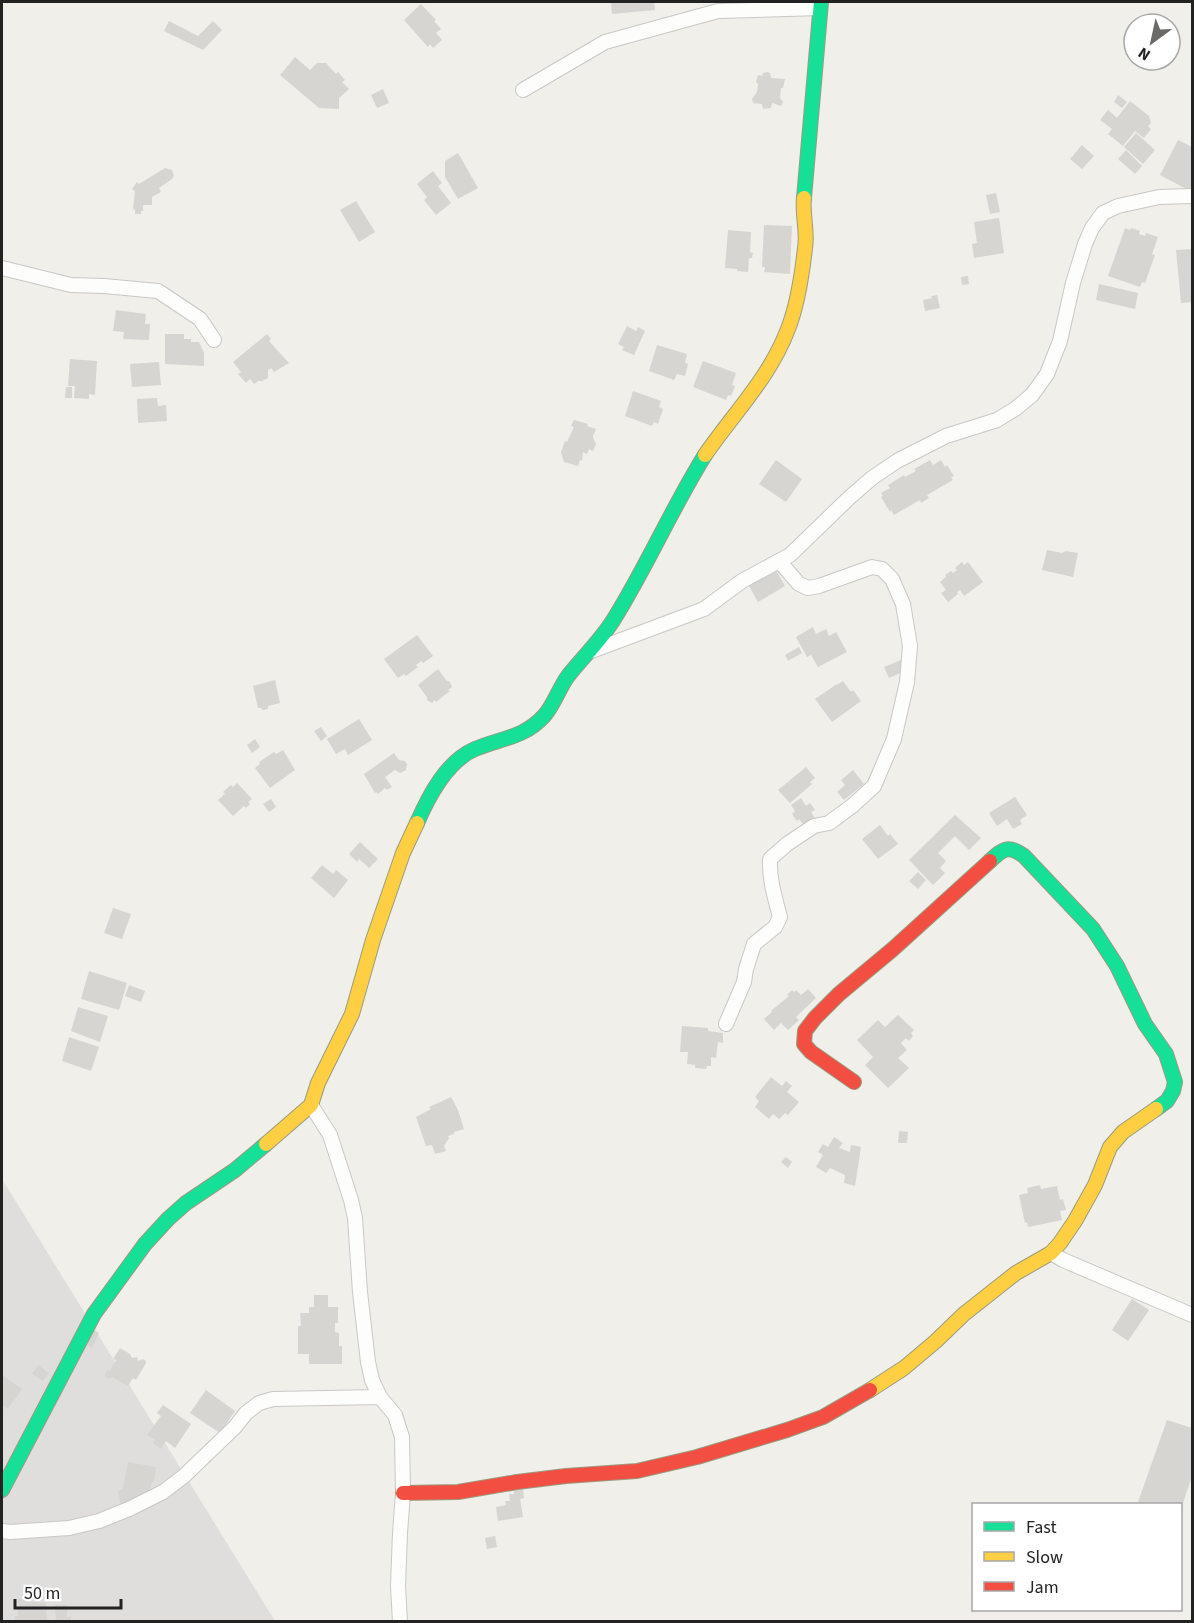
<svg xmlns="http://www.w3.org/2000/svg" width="1194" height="1623" font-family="'Source Sans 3',sans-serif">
<rect width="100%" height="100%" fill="#f0efea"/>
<path fill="#dfdedc" d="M2,1179L275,1621H2Z"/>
<g fill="#d7d5d1">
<path d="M611,2H654L655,10L612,14Z"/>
<path d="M421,4L436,20L434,21L441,29L436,33L442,40L433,48L430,44L428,47L404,20Z"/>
<path d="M169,21L198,36L213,21L222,30L203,50L164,31Z"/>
<path d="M295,57L310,70L317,63H326L336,74L338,72L345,80L342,82L349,89L339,98V109L319,108L280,75Z"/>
<path d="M767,72L770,73L771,78L785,79L783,88H781L780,98L783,102L781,106L772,103L771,108L763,109L762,104L753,103L752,99L757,92L758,84L756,82L758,75L762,76L763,73Z"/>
<path d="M383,89L389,103L377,108L371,95Z"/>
<path d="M1118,95L1127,102L1122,108L1114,102Z"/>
<path d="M1130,101L1149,116L1151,123L1148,126L1151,129L1144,138L1135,131L1123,146L1108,134L1112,129L1100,120L1108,110L1117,118Z"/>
<path d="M1136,133L1155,150L1143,164L1124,147Z"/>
<path d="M1178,140L1192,147V192L1160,175Z"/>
<path d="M1082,145L1094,156L1082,169L1070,159Z"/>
<path d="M1126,150L1142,166L1135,174L1118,159Z"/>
<path d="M458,153L478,188L458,199L445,177V161Z"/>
<path d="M165,168L172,170L174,176L172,179L159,188L161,192L152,197V205H143V211H141V214H135V210L133,209L135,191L132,189L137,182L139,184Z"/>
<path d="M433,171L442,183L438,186L451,203L436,215L424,200L427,197L417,184Z"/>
<path d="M996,193L1000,212L990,214L986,195Z"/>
<path d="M356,201L375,232L359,242L340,210Z"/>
<path d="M999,218L1004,253L974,258L972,244L977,243L974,222Z"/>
<path d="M764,225L792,226L790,274L764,272L765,267H762Z"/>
<path d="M1125,228L1130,230L1131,228L1140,231L1139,234L1145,236L1146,233L1158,237L1152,254L1155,255L1145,283L1142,282L1140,287L1108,276Z"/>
<path d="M728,230L751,232L750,252L753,253L752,258H749L748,272L737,271V269L725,268Z"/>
<path d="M1192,249V302L1181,303L1176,250Z"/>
<path d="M968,276L969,284L962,285L961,277Z"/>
<path d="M1099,284L1138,293L1135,309L1096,300Z"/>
<path d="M937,295L940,308L925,311L923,300L932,298L931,296Z"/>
<path d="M116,310L146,314L145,324H150L149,340L123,339L124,332L113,331Z"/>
<path d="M627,326L636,331L638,327L645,331L634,355L622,350L624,347L618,344Z"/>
<path d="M165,334H184V339H191V342H199L204,353V366L165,364Z"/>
<path d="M267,334L271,339L269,341L289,363L274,372L271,368L268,370V378L262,381H258L254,384L250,379L246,383L238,374L241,372L233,362Z"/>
<path d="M657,345L687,354L685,363L688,364L685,376L677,374L674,380L649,371Z"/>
<path d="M70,359L97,361L95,395L89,394V399L74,398L75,386H68Z"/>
<path d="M703,361L736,373L732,385L735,386L731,396L728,395L726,400L693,387Z"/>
<path d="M159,362L161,385L132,387L130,364Z"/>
<path d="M66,387H72V398H65Z"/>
<path d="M633,391L661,401L659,407L663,409L658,424L654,422L652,426L625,416Z"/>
<path d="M157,398L158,406L166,405L167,421L138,423L137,399Z"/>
<path d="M574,420L588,424L587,426L596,429L593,436L594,440L596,444L593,451L589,449L587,454L583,452L582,461L580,460L578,466L564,462L561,452L565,441L567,442L574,427L571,426Z"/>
<path d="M776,460L802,479L786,502L759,484Z"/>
<path d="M930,460L933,465L941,460L945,467L947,465L954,476L951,477L953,480L927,495L929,498L921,503L920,500L894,515L891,510L890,512L881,497L883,496L881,493L890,488L888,485L904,475L905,477L916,471L914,469Z"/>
<path d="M1047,550L1062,553L1066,551L1078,553L1073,577L1042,570Z"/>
<path d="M962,562L964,565L968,562L983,582L964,596L960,590L957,592L958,594L948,602L941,593L946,590L940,582L946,577L945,575L951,571L953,573L957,570L955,568Z"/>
<path d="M776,570L785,586L758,602L749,586Z"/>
<path d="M813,627L816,634L826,629L829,636L836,632L847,652L818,667L811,655L807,657L796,637Z"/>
<path d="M417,635L433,656L423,663L421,661L416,665L418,667L406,676L404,674L398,678L384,659Z"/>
<path d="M799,647L802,653L788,661L785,655Z"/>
<path d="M901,660L903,667L900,673L889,678L884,667Z"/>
<path d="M438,669L446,680L450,682L452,687L448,690L450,691L436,702L435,700L432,703L427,700V697L418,685Z"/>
<path d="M275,680L280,703L268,706V709L262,710L261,708H258L253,686Z"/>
<path d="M843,681L851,692L853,690L861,701L832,722L815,699L837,684V685Z"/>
<path d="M359,719L372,740L348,755L345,749L336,754L327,739Z"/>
<path d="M321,727L327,736L321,741L314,731Z"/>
<path d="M255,739L260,747L252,753L247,745Z"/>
<path d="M283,750L295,770L270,788L255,768L260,764L259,762L274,752L276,754Z"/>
<path d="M394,753L399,760L405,761L407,764L406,770L400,773L395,770L385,777L392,787L387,790L385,788L378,794L376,792L375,793L364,774Z"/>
<path d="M806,767L815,778L810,782L812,784L790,803L778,790Z"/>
<path d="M853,770L864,784L844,800L837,792L845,785L841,780Z"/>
<path d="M237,783L252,799L248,802L250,804L246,808L244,806L233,816L218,800L225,794L223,792L231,785L233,787Z"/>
<path d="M1015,797L1027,815L1020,820L1022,824L1013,829L1007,819L997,826L989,813Z"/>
<path d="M801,798L806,806L810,803L815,810L811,812L817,821L806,828L799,819L797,821L792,814L795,811L791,805Z"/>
<path d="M271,799L276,807L269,812L263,804Z"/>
<path d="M955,815L981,838L969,850L955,836L938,853L946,861L940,868L945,873L933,885L909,860Z"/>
<path d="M880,825L888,836L890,834L898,844L878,859L862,839Z"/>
<path d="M360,842L378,859L369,868L359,859L357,862L349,854Z"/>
<path d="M322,865L333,874L336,870L348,880L334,898L311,878Z"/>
<path d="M918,872L926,880L918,889L909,881Z"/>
<path d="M113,908L131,914L122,939L104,933Z"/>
<path d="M89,971L127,983L119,1010L81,999Z"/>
<path d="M129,985L145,991L141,1002L125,996Z"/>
<path d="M808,989L816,998L796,1017L799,1020L788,1030L781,1023L774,1030L764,1019L772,1012L771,1011L789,996L787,995L792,990L794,992L796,990L801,995Z"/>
<path d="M78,1007L108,1016L100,1042L71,1031Z"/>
<path d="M898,1015L914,1030L911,1033L913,1036L909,1041L906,1038L901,1043L907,1050L898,1058L909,1068L888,1088L865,1065L873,1057L857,1040L878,1020L885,1027Z"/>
<path d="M682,1026L708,1028V1031L723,1033V1043L718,1042L716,1058L711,1057V1066H707L706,1069L695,1068V1065L687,1064L688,1052H680Z"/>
<path d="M69,1037L99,1047L91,1071L62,1061Z"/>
<path d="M771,1077L782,1086L786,1081L792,1086L787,1092L799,1102L788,1115L785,1113L779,1119L773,1114L769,1119L755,1107L759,1101L755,1097Z"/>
<path d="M451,1097L458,1110L464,1129L454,1132V1134L448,1136L449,1138L444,1146L446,1151L435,1154L432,1145L426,1146L416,1117L431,1109L429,1107Z"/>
<path d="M899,1131L908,1132L907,1143H898Z"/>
<path d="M834,1137L843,1143L839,1148L850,1152L851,1145L861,1147L855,1186L844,1183L845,1175L830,1168L826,1173L816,1167L823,1155L818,1152L823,1144L828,1147Z"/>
<path d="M786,1157L792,1162L788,1168L781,1162Z"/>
<path d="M1040,1185L1041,1189L1057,1186L1060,1200L1063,1199L1066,1210L1060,1211L1062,1220L1028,1227L1027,1222L1025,1223L1019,1195L1028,1193L1027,1188Z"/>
<path d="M314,1295H328V1307H338V1323H335V1332L339,1333V1346H342V1364H309V1354H298V1326H301L300,1313H309V1307H314Z"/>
<path d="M1132,1299L1149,1310L1128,1341L1112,1330Z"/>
<path d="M92,1329L99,1333L92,1348L85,1344Z"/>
<path d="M120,1348L130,1354L132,1358L137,1357L138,1361L143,1359L146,1361V1363L136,1380L133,1378L128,1386L112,1377L110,1379L104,1376L108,1370L110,1371L116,1360L113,1359Z"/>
<path d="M38,1365L49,1373L43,1381L32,1374Z"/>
<path d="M2,1375L22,1389L8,1409L2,1405Z"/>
<path d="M206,1390L235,1411L220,1433L190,1413Z"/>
<path d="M163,1405L191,1424L175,1448L166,1441L161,1449L153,1443L155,1440L147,1435L161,1416L157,1413Z"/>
<path d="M1167,1420L1192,1428V1476L1181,1509L1180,1504H1145L1138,1502Z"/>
<path d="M128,1462L156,1467L154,1482H152L149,1494L142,1493L140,1499L121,1505L118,1491L123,1489Z"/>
<path d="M523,1489L524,1498L520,1499L523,1517L498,1521L496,1507L506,1505L505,1501H510L509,1494H514V1491Z"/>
<path d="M495,1536L497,1547L487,1549L485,1538Z"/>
<path d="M18,1599L28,1600V1602L46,1603L47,1622H15L14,1616H18Z"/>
<path d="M55,1605H67V1617H71V1622H56Z"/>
</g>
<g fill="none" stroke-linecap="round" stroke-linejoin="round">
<g stroke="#c9c8c6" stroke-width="16">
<g id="street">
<path d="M523,90L605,42L718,11L820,8"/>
<path d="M2,268L71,285L104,286L158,291L200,319L214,340"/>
<path d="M589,652L704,609L742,581L790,555L850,497L872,478L897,461L946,436L997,420L1015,409L1032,395L1047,374L1060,341L1073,283L1085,244L1092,228L1103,213L1118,206L1159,197L1192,196"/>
<path d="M726,1024L744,982L746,969L754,944L775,927L780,917C775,898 769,879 770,859L787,844L814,826L829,823L852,806L874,786L894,739L907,682L910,646L903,604L892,579L882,569L872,567L819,586L808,588L799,584L779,561"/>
<path d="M311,1105L330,1135L351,1200L355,1218L360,1292L368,1362L372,1380L380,1397"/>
<path d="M1051,1253L1063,1260L1192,1315"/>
<path d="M2,1531L10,1532L69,1528L99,1521L129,1509L163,1492L184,1476L235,1427L246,1413L259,1403L273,1399L380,1397L395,1415L402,1437L403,1493L400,1533L398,1586L400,1622"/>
</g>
</g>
<g stroke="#999c80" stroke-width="16">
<g id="fast">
<path d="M804,198L821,2"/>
<path d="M417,823C429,795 447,761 475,749C501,738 524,738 544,716C554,705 559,688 568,676C583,657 601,640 614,619C647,566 672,508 705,455"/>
<path d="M990,861C1003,849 1008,844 1024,856L1093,929L1117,966L1145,1024L1166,1054L1175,1082L1173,1091L1167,1101L1156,1109"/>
<path d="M2,1490L94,1314L145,1244L168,1219L186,1203L235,1170L266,1144"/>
</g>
</g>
<g stroke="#999c80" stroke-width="16">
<g id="slow">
<path d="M705,455C734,413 770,377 788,329C798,304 802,275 805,248C808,232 802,215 804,198"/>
<path d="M266,1144L311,1105L318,1083L352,1014L373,940L403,853L417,823"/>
<path d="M870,1390L904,1368L936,1341L964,1314L1016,1273L1051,1253L1060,1243L1075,1221L1095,1185L1110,1147L1123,1132L1156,1109"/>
</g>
</g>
<g stroke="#999c80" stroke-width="16">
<g id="jam">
<path d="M854,1082L811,1052L804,1044L805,1031L815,1018L839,994L893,949L990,861"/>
<path d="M403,1493L458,1492L517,1482L566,1476L637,1471L697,1457L787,1430L823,1417L870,1390"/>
</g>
</g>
<use href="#street" stroke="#fdfdfc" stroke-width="14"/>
<use href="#fast" stroke="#16e098" stroke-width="14"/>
<use href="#slow" stroke="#ffcf43" stroke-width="14"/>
<use href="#jam" stroke="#f24e42" stroke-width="14"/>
</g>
<rect width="1194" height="1623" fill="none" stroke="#222222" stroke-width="6"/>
<rect x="972" y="1503" width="210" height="108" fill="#ffffff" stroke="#a7a7a7" stroke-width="1.5"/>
<rect x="984" y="1522" width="30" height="9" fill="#16e098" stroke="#a7a7a7" stroke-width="1.5"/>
<text x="1026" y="1533" font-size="18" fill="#222222">Fast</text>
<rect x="984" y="1552" width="30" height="9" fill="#ffcf43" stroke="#a7a7a7" stroke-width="1.5"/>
<text x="1026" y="1563" font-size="18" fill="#222222">Slow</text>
<rect x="984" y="1582" width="30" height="9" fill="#f24e42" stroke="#a7a7a7" stroke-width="1.5"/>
<text x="1026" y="1593" font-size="18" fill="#222222">Jam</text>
<g transform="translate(1152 42) rotate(213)"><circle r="28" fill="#ffffff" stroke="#a7a7a7" stroke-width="1.5"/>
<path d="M0-4.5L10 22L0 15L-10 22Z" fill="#6a6a68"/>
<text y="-9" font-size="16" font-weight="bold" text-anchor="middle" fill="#222222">N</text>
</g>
<path d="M15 1599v9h106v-9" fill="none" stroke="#222222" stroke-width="3"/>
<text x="24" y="1599" font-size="18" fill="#222222" stroke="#ffffff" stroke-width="4.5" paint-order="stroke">50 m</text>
</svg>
